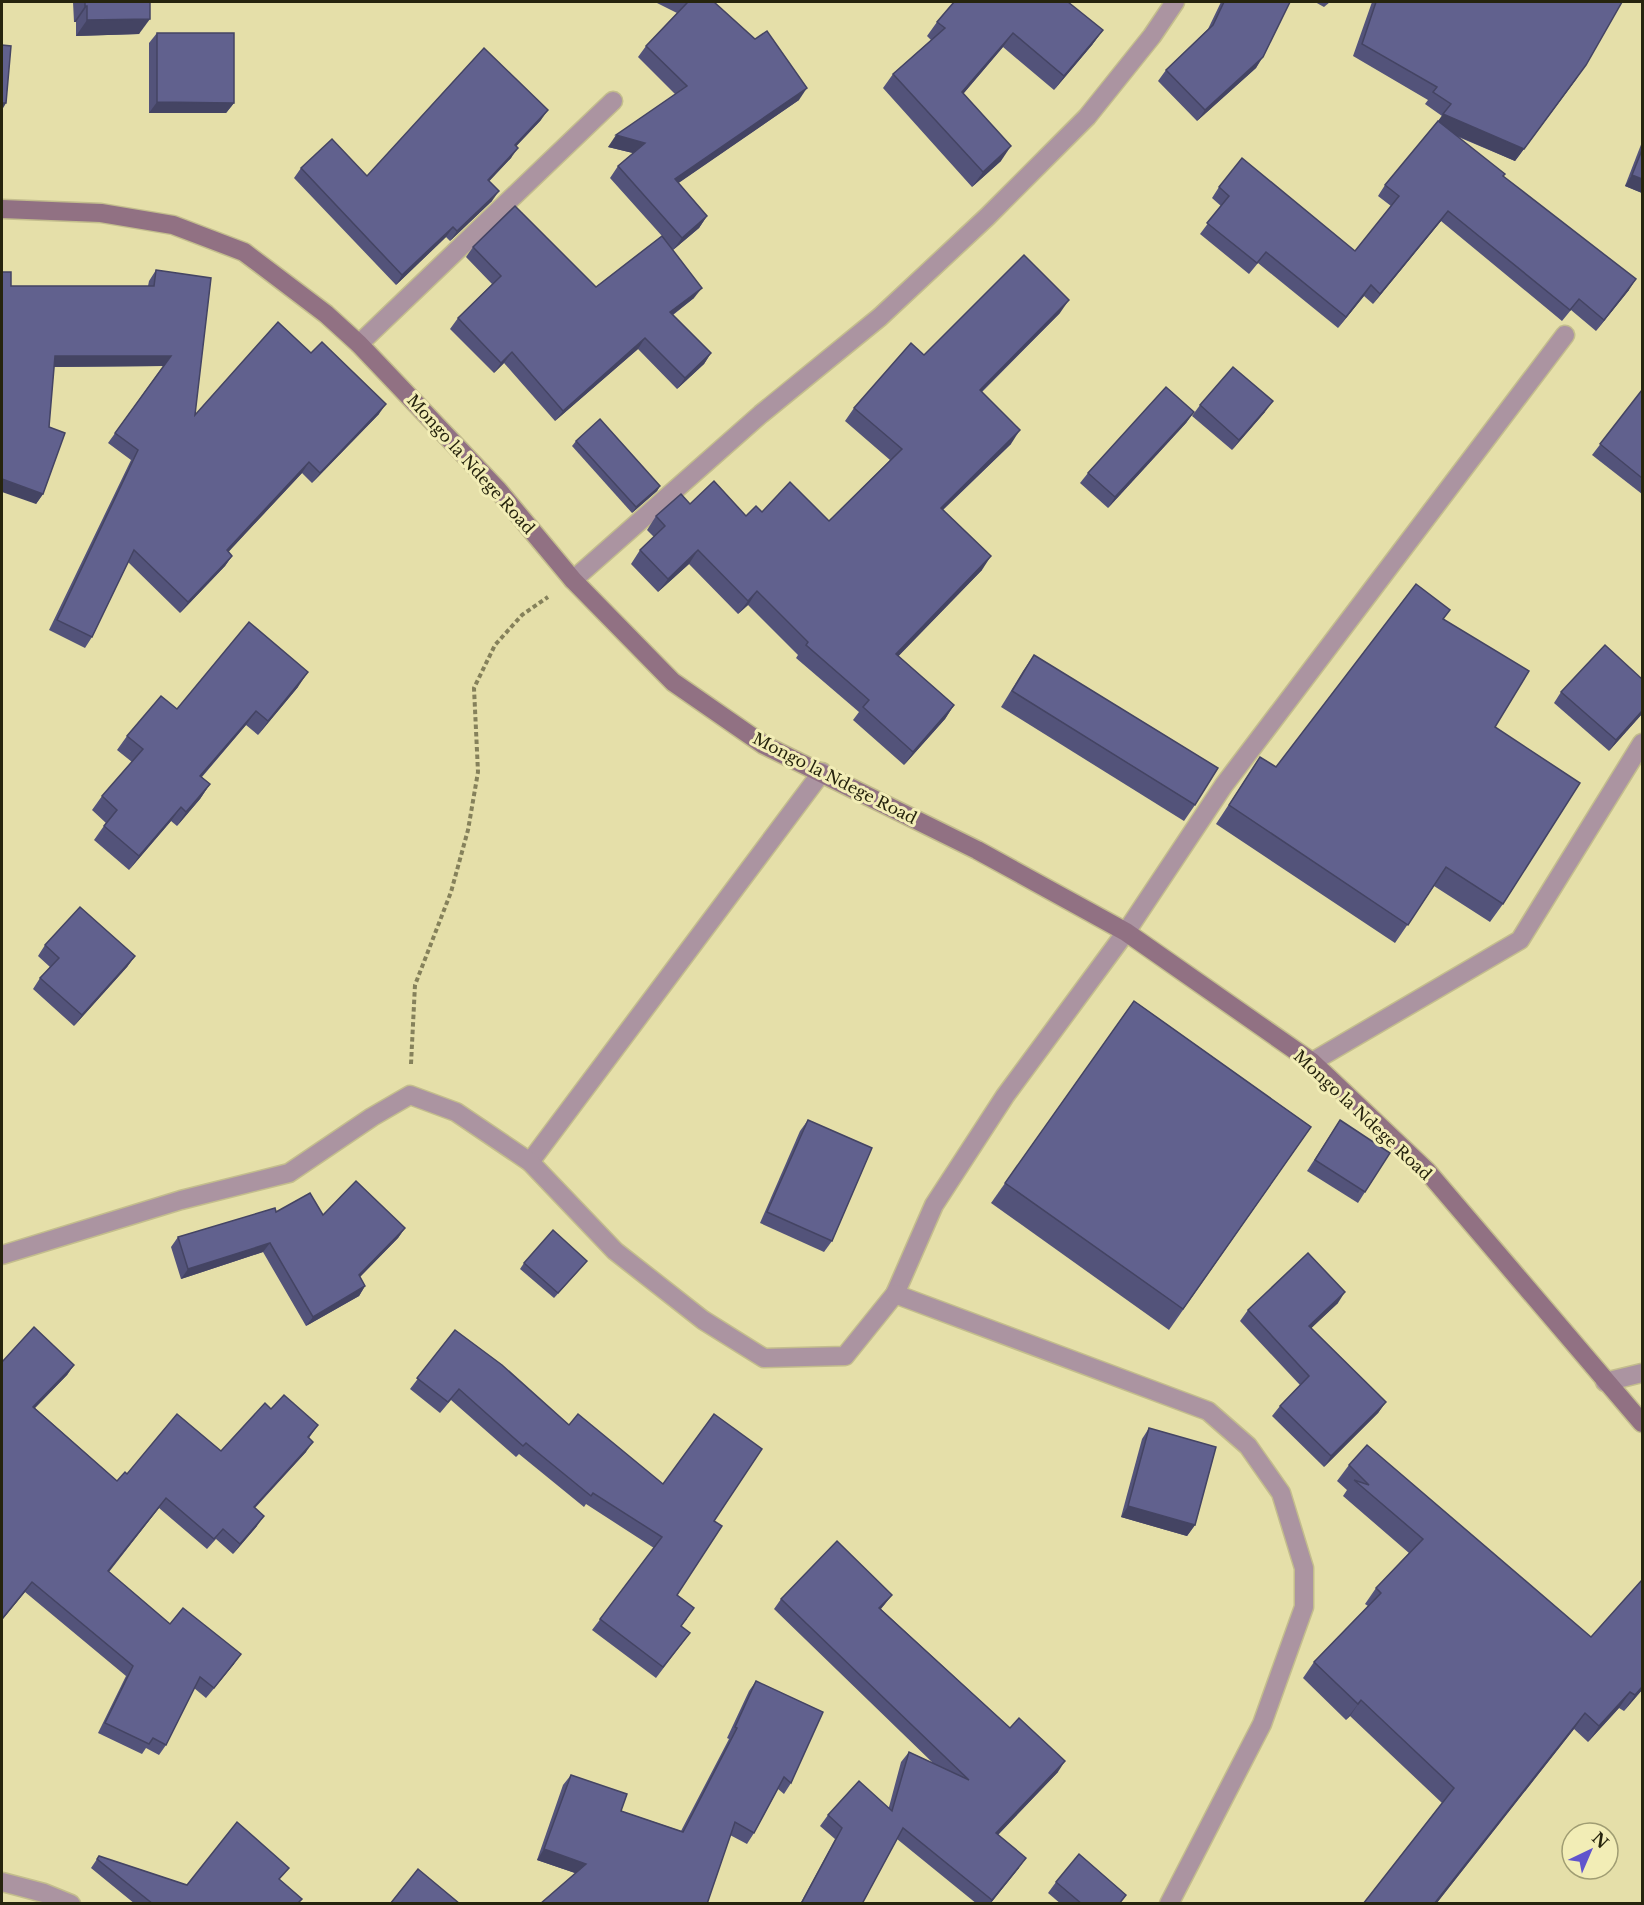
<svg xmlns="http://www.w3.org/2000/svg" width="1644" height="1905" font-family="'Libre Baskerville',serif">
<rect width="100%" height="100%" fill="#e5dfa9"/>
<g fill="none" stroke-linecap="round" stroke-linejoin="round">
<g stroke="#c3bd8d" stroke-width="21">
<path id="lane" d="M1126,932L1224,785L1565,335"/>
</g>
<g stroke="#c3bd8d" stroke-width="21">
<g id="street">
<path d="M359,344L613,101"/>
<path d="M573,580L761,414L880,317L987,217L1087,117L1152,36L1175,2"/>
<path d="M1312,1062L1520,940L1642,743"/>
<path d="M530,1162L822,772"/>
<path d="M2,1255L181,1200L289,1173L372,1117L410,1095L456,1112L530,1162L615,1251L703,1320L764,1358L845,1356L895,1294L934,1205L1005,1096L1126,932"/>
<path d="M895,1294L1208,1411L1248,1446L1281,1493L1304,1568V1607L1262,1724L1169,1904"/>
<path d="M1605,1382L1642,1373"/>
<path d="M2,1882L44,1893L71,1904"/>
</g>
</g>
<g stroke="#c3bd8d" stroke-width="21">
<path id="secondary" d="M2,209L101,213L173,225L244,252L326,314L359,344L498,490L573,580L673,682L764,745L977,850L1126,932L1312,1062L1427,1171L1642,1423"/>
</g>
<path stroke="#85815b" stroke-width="4" stroke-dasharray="4.5 3" stroke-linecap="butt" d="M411,1064L415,985L451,892L468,830L478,772L474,688L495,645L522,615L548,597"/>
<use href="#lane" stroke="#ab94a1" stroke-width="18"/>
<use href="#street" stroke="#ab94a1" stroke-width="18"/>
<use href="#secondary" stroke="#917183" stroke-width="18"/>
</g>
<g fill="#53537a">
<path d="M73,2H150L139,34L76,36V22H74Z"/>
<path d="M655,2H714L799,100L678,183L707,216L699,228L673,250L665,241L694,298L673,315L711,353L704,364L677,389L638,349L555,421L504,363L494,373L450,329L458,318L492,284L466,257L473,247L596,287L662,236L610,178L618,166L633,153L608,147L675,94L638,57L646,46L677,13Z"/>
<path d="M1221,2H1290L1256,68L1197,121L1158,81L1166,70L1208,29Z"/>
<path d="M1315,2H1330L1324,7Z"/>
<path d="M1372,2H1622L1577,78L1515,161L1456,136L1503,176L1629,290L1596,331L1571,310L1562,321L1441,221L1373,304L1364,296L1338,328L1258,263L1249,274L1200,234L1221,206L1212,198L1219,187L1355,251L1391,206L1378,196L1385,185L1442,116L1425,104L1428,100L1353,56Z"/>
<path d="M937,22L1103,30L1092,45L1054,90L1003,47L963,94L1001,161L972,187L883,88L893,74L931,40L927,36Z"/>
<path d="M157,33L234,103L226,113H149V43Z"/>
<path d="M541,120L516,146L511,158L489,181L492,201L450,241L446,237L396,285L294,178L301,168L367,176Z"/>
<path d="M1642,142V193L1625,186Z"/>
<path d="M156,270L195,415L379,414L312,483L302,473L228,552L232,556L225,566L180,613L128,562L92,637L85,648L49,630L131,460L108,443L163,366L54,367L43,494L36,504L11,286H148L149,281Z"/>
<path d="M1060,313L982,392L1011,444L943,510L982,570L898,656L954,705L945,719L904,765L853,720L859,712L796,658L798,655L748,605L738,614L689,564L658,592L631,564L640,550L654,537L647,530L656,516L690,504L746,516L762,512L829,521L890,460L845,421L854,408L924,355Z"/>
<path d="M1642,390V494L1592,455Z"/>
<path d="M1200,405L1265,412L1232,450L1192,416Z"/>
<path d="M1194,412L1186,423L1108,508L1080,483L1088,473Z"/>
<path d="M576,441L660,486L657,491L632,513L572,446Z"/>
<path d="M1444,619L1495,727L1503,904L1490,922L1434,886L1395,943L1216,824L1260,757L1276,767Z"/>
<path d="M1034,655L1195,805L1184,821L1001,707L1023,671Z"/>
<path d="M298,687L258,735L246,725L202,777L210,784L200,799L177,826L171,821L129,870L94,840L106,823L92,810L102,796L132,762L117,750L127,736L177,709Z"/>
<path d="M1561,692L1642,714L1609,751L1554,703Z"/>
<path d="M45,945L135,956L127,967L74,1026L33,989L40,978L50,967L38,956Z"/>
<path d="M1134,1001L1311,1127L1169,1330L991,1203Z"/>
<path d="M808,1120L832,1241L824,1252L760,1223L800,1131Z"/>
<path d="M1340,1120L1365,1192L1358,1203L1307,1171Z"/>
<path d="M276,1212L323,1215L405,1228L398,1238L360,1277L365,1286L359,1296L306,1326L263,1252L181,1279L171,1247L178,1237Z"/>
<path d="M524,1263L583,1266L554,1298L520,1269Z"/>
<path d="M1338,1303L1311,1328L1386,1402L1378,1413L1324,1467L1272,1416L1280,1406L1300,1385L1240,1321L1248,1310Z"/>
<path d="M455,1330L569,1425L663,1484L714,1521L677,1595L687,1619L681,1626L690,1633L656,1678L592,1630L654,1548L586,1504L584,1507L519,1454L516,1457L451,1400L440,1413L410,1389Z"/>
<path d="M2,1362L74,1365L67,1375L35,1408L117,1481L127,1474L221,1451L271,1409L318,1425L309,1438L306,1452L255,1508L257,1526L233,1554L216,1539L207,1549L159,1508L109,1572L170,1624L234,1664L206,1698L194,1688L166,1745L159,1755L146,1748L142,1754L98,1733L126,1676L25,1592L2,1620Z"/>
<path d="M1149,1428L1195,1525L1187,1536L1121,1517L1142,1439Z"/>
<path d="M1349,1465L1642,1690L1624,1711L1619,1708L1588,1742L1574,1729L1436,1904H1363L1442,1803L1350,1716L1346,1720L1303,1678L1314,1662L1368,1606L1365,1604L1376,1588L1409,1553L1343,1496L1347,1490L1337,1481Z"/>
<path d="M892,1595L881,1609L1058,1772L998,1835L1019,1868L990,1904H977L897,1839L862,1904H800L835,1839L820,1826L828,1815L889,1807L901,1762L909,1752L933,1763L774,1609L781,1599Z"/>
<path d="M756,1681L791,1783L784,1794L778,1789L754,1833L747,1844L730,1835L575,1873L537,1860L563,1785L571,1775L621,1811L681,1831L729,1739L727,1738L749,1691Z"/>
<path d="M99,1856L187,1885L280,1880L298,1904H135L91,1868Z"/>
<path d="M1056,1882L1120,1904H1061L1048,1893Z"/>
</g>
<g fill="#444463">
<path d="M85,6H87L76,22H74Z"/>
<path d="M150,19L139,34L76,36L87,20Z"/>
<path d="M1103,30L1092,45L1054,90L1064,76Z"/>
<path d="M1013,33L1003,47L952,107L962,92Z"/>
<path d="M1263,57L1256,68L1197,121L1205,110Z"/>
<path d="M1577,78L1515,161L1435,126L1443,114Z"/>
<path d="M807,88L799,100L667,191L675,179Z"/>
<path d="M157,102L234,103L226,113H149Z"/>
<path d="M2,103H6L2,110Z"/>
<path d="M548,110L541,120L508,155L515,145Z"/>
<path d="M616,135L645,143L637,154L608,147Z"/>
<path d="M1011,146L1001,161L972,187L983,172Z"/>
<path d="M518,148L511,158L481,190L488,180Z"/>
<path d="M1632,175L1642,179V193L1625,186Z"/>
<path d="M499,191L492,201L450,241L457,231Z"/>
<path d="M1448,211L1441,221L1373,304L1380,294Z"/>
<path d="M707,216L699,228L673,250L682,238Z"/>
<path d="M453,227L446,237L396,285L402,275Z"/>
<path d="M1636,279L1629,290L1596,331L1604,320Z"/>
<path d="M1371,285L1364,296L1338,328L1346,317Z"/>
<path d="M702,288L694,298L663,322L670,312Z"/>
<path d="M1069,300L1060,313L970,403L980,390Z"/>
<path d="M645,338L638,349L555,421L563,411Z"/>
<path d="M512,352L504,363L494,373L501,363Z"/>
<path d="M711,353L704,364L677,389L685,378Z"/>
<path d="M55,356H171L164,366L47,367Z"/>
<path d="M1273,401L1265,412L1232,450L1239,440Z"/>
<path d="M386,404L379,414L312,483L320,473Z"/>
<path d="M1194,412L1186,423L1108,508L1115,497Z"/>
<path d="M1020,430L1011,444L931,521L941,508Z"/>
<path d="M309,462L302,473L220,561L227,550Z"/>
<path d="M2,479L43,494L36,504L2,492Z"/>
<path d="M660,486L657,491L632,513L636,507Z"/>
<path d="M698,550L689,564L658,592L668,579Z"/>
<path d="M232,556L225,566L180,613L188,602Z"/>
<path d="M991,556L982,570L887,668L896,654Z"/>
<path d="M757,591L748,605L738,614L748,601Z"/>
<path d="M308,672L298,687L258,735L268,721Z"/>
<path d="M954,705L945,719L904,765L913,752Z"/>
<path d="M256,711L246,725L190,790L200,776Z"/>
<path d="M1642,711V714L1609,751L1616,740Z"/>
<path d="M210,784L200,799L177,826L186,812Z"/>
<path d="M181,807L171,821L129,870L139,856Z"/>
<path d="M135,956L127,967L74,1026L82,1015Z"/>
<path d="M405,1228L398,1238L352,1285L359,1275Z"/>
<path d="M270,1243L263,1252L181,1279L188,1269Z"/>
<path d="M365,1286L359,1296L306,1326L313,1317Z"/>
<path d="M1345,1292L1338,1303L1302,1337L1309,1326Z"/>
<path d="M74,1365L67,1375L26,1417L33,1407Z"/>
<path d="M1386,1402L1378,1413L1324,1467L1331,1456Z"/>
<path d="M313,1442L306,1452L246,1517L254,1507Z"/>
<path d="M166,1498L159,1508L101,1581L108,1571Z"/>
<path d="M1128,1506L1195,1525L1187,1536L1121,1517Z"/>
<path d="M264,1516L257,1526L233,1554L240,1544Z"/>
<path d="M32,1582L25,1592L2,1620V1619Z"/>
<path d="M892,1595L884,1605L872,1618L879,1608Z"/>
<path d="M241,1654L234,1664L206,1698L214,1688Z"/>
<path d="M1642,1687V1690L1624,1711L1635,1695Z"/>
<path d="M1630,1692L1619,1708L1588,1742L1599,1726Z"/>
<path d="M1361,1700L1350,1716L1346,1720Z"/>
<path d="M1585,1713L1574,1729L1436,1904H1434Z"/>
<path d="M1065,1761L1058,1772L989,1844L996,1833Z"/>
<path d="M544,1849L586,1864L578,1874L537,1860Z"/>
<path d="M1026,1858L1019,1868L990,1904L992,1900Z"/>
</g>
<g fill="#61618e" stroke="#444463" stroke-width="1.5">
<path d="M85,2H150V19L87,20V6H85Z"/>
<path d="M685,2H714L755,39L767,31L807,88L675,179L707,216L682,238L618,166L645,143L616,135L687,86L646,46L687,3Z"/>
<path d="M954,2H1068L1103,30L1064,76L1013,33L962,92L1011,146L983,172L893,74L945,28L937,22Z"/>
<path d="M1224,2H1290L1263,57L1205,110L1166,70L1213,25Z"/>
<path d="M1376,2H1622L1586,65L1524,149L1443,114L1451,104L1433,92L1437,87L1362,44Z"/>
<path d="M157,33H234V103L157,102Z"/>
<path d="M2,45L11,46L6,103H2Z"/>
<path d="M484,48L548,110L515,145L518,148L488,180L499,191L457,231L453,227L402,275L301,168L332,139L367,176Z"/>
<path d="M1438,121L1505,174L1503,176L1636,279L1604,320L1579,299L1570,310L1448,211L1380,294L1371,285L1346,317L1266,252L1257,263L1207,223L1229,196L1219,187L1242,158L1355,251L1399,196L1385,185Z"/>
<path d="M1642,150V179L1632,175Z"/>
<path d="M515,206L596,287L662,236L702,288L670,312L711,353L685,378L645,338L563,411L512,352L501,363L458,318L501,276L473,247Z"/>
<path d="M1024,255L1069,300L980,390L1020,430L941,508L991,556L896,654L954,705L913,752L863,707L869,700L806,645L808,642L757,591L748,601L698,550L668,579L640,550L665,526L656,516L681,494L690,504L714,481L746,516L756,506L762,512L790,482L829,521L902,449L854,408L911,343L924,355Z"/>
<path d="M156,270L211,278L195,415L278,322L311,353L322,342L386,404L320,473L309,462L227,550L232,556L188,602L134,550L92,637L57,620L138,450L115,433L171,356H55L49,427L65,433L43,494L2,479V272H11V286H154Z"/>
<path d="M1233,367L1273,401L1239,440L1200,405Z"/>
<path d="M1166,387L1194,412L1115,497L1088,473Z"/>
<path d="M1642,390V478L1600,444Z"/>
<path d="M600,419L660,486L636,507L576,441Z"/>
<path d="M1416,584L1450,610L1443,619L1529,671L1495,727L1580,783L1503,904L1446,867L1408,925L1229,805L1260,757L1276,767Z"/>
<path d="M249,622L308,672L268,721L256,711L200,776L210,784L186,812L181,807L139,856L104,826L117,810L102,796L143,749L127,736L161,696L177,709Z"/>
<path d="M1605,645L1642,679V711L1616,740L1561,692Z"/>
<path d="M1034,655L1218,768L1195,805L1012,691Z"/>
<path d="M80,907L135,956L82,1015L40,978L59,958L45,945Z"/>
<path d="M1134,1001L1311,1127L1183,1309L1005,1183Z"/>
<path d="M808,1120L872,1148L832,1241L767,1212Z"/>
<path d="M1340,1120L1390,1153L1365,1192L1315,1160Z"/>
<path d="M356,1181L405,1228L359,1275L365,1286L313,1317L270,1243L188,1269L178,1237L275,1208L276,1212L310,1193L323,1215Z"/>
<path d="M553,1230L587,1261L558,1293L524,1263Z"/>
<path d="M1308,1253L1345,1292L1309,1326L1386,1402L1331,1456L1280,1406L1309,1376L1248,1310Z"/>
<path d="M34,1327L74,1365L33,1407L117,1481L125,1472L127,1474L177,1414L221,1451L265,1403L271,1409L284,1395L318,1425L308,1437L313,1442L254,1507L264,1516L240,1544L223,1529L214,1539L166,1498L108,1571L170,1624L183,1608L241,1654L214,1688L200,1677L166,1745L153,1738L149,1744L105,1723L133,1666L32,1582L2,1619V1362Z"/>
<path d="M455,1330L502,1365L569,1425L578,1414L663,1484L714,1414L762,1449L714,1521L722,1526L677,1595L694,1608L681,1626L690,1633L663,1667L600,1619L662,1537L593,1493L591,1496L526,1443L523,1446L459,1389L448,1402L417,1378Z"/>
<path d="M1149,1428L1216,1447L1195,1525L1128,1506Z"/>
<path d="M1367,1445L1591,1637L1642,1580V1687L1635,1695L1630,1692L1599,1726L1585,1713L1434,1904H1363L1454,1788L1361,1700L1358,1704L1314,1662L1381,1593L1376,1588L1423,1539L1354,1480L1369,1485L1349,1465Z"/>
<path d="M837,1541L892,1595L879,1608L1010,1728L1019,1718L1065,1761L996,1833L1026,1858L992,1900L903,1828L862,1904H801L842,1828L828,1815L859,1781L892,1811L909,1752L969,1780L781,1599Z"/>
<path d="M756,1681L823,1712L791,1783L784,1777L754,1833L735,1822L707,1904H540L586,1864L544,1849L571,1775L627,1794L621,1811L683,1832L737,1728L735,1727Z"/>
<path d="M237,1822L289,1868L279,1879L302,1899L297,1904H153L97,1859L99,1856L187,1885Z"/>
<path d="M1079,1854L1126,1895L1119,1904H1082L1056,1882Z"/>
<path d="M418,1869L460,1904H390Z"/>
</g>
<g text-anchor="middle" stroke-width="6" stroke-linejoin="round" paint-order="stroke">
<g font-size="16" fill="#26240e" stroke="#f2edb6">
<text transform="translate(471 464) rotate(48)" y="6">Mongo la Ndege Road</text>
<text transform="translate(835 778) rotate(27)" y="6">Mongo la Ndege Road</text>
<text transform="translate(1363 1115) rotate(43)" y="6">Mongo la Ndege Road</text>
</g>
</g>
<rect width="1644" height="1905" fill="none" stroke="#26240e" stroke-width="6"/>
<g transform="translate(1590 1851) rotate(44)"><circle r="28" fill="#f2edb6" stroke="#a09d73" stroke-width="1.5"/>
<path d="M0-4.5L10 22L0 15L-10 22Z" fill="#6154cd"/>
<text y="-9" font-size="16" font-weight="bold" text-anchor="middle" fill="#26240e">N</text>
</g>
</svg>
